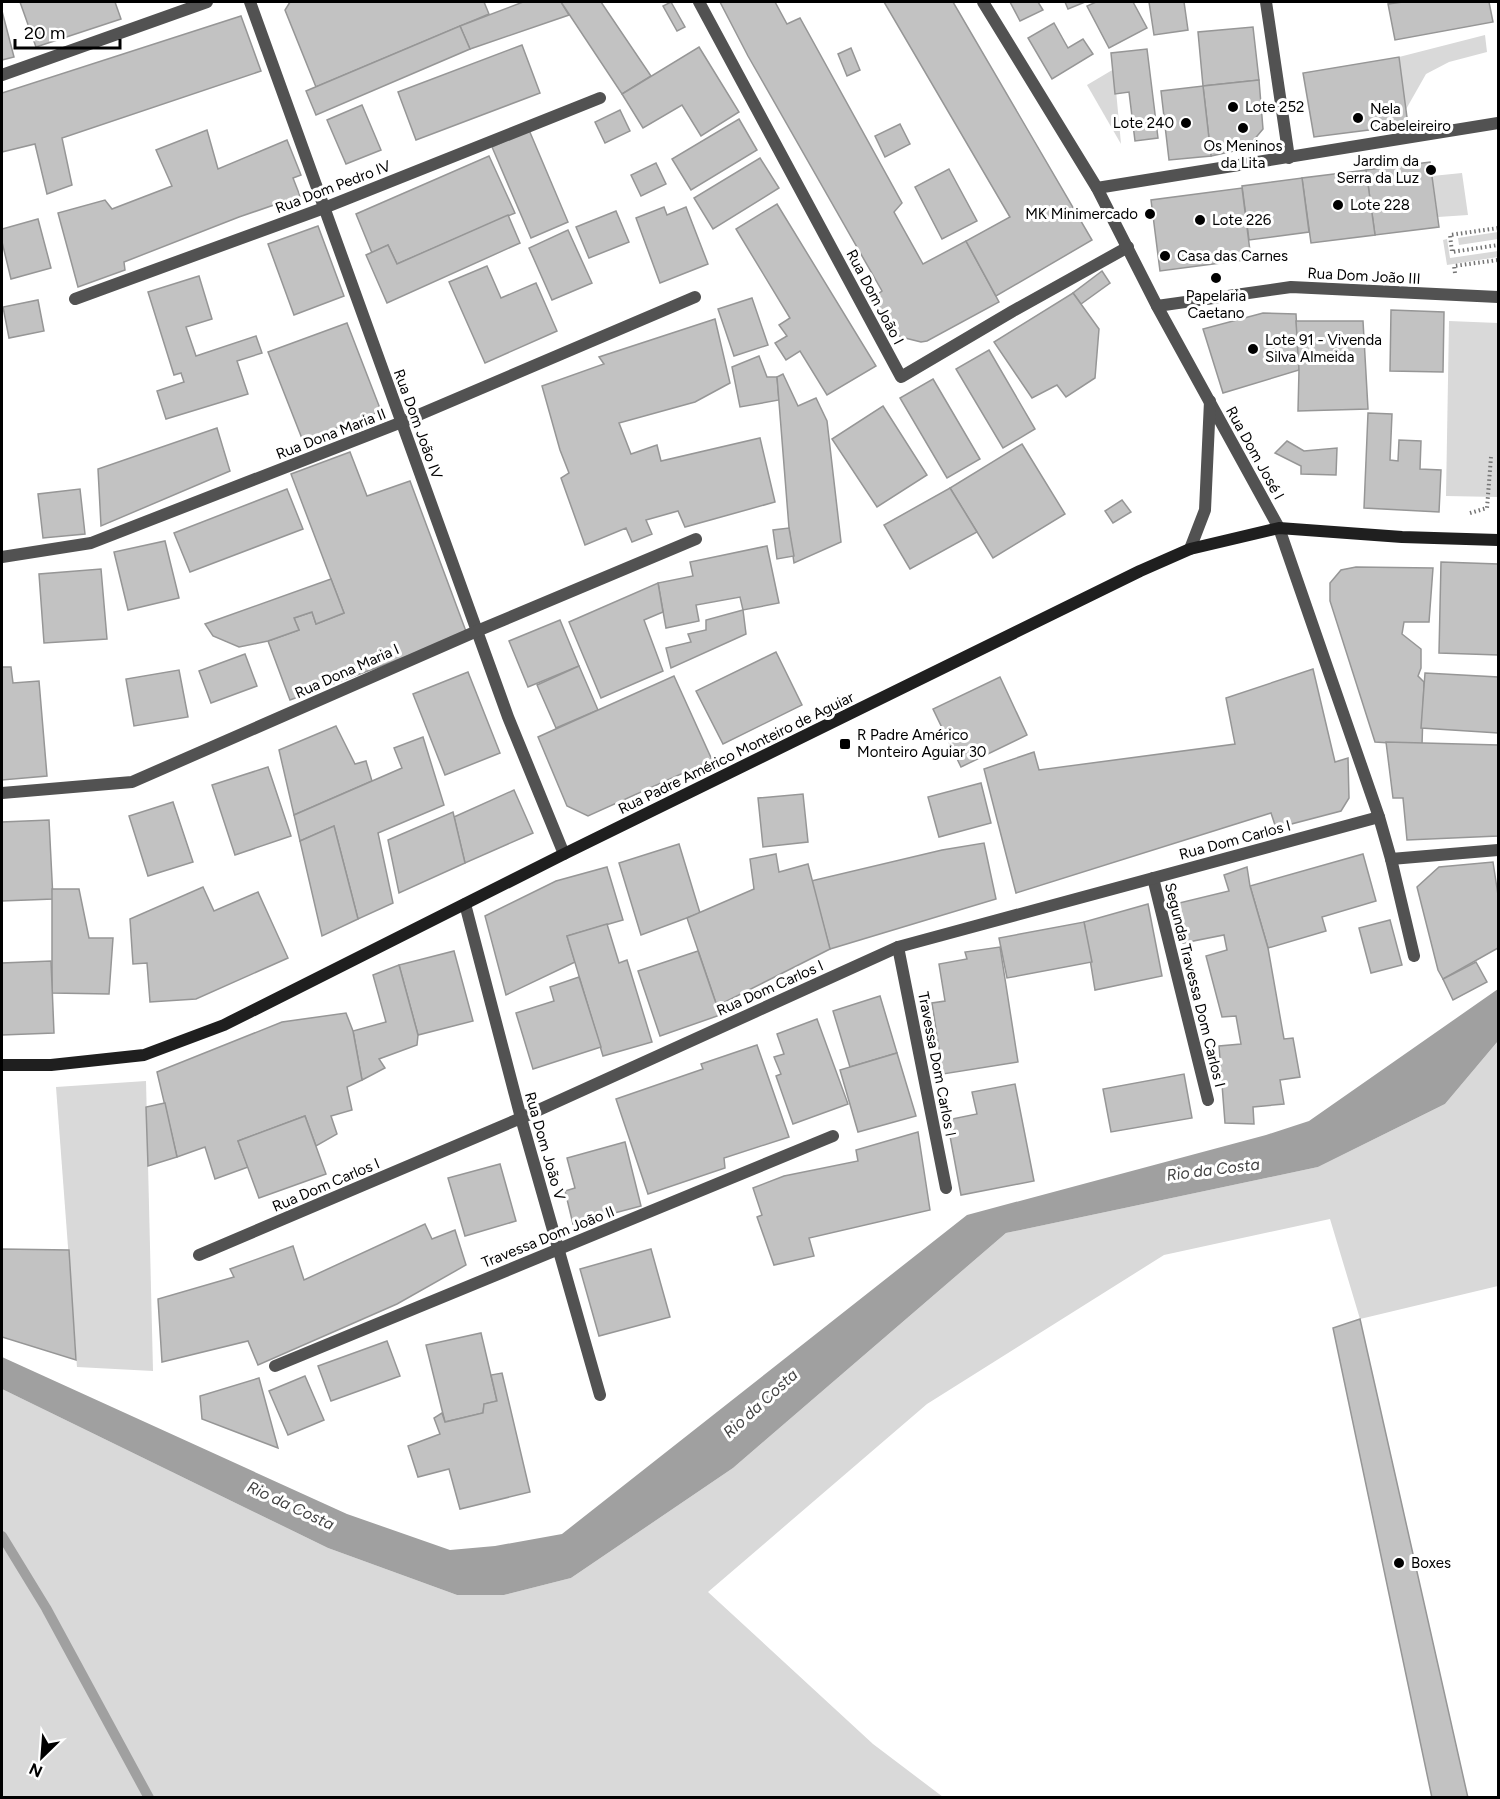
<svg xmlns="http://www.w3.org/2000/svg" width="1500" height="1799" font-family="Figtree,sans-serif">
<rect width="100%" height="100%" fill="#fff"/>
<g fill="#d9d9d9">
<path d="M1485,35L1487,52L1449,62L1426,74L1405,111L1399,57Z"/>
<path d="M1114,69L1121,144L1087,85Z"/>
<path d="M1462,173L1468,215L1438,217L1432,176Z"/>
<path d="M1498,232V239L1459,245L1458,238Z"/>
<path d="M1447,239L1450,258L1498,251V257L1447,265L1443,240Z"/>
<path d="M1449,321L1498,323V497L1446,496Z"/>
<path d="M1498,1041V1286L1360,1319L1330,1219L1164,1255L927,1404L708,1592L873,1744L943,1797H2V1389L328,1548L457,1595H504L571,1578L733,1468L1006,1233L1318,1167L1445,1104Z"/>
<path d="M146,1081L153,1371L77,1367L56,1087Z"/>
</g>
<path fill="#a0a0a0" d="M1498,989V1041L1445,1104L1318,1167L1006,1233L733,1468L571,1578L504,1595H457L328,1548L2,1389V1357L347,1514L450,1550L495,1546L562,1534L967,1215L1266,1135L1309,1121Z"/>
<g fill="none" stroke-linecap="round" stroke-linejoin="round">
<path stroke="#a0a0a0" stroke-width="10" d="M2,1536L46,1608L149,1798"/>
</g>
<g fill="#c2c2c2" stroke="#969696" stroke-width="1.5">
<path d="M20,2H115L121,19L36,47Z"/>
<path d="M290,2H484L489,14L316,87L285,10Z"/>
<path d="M523,2H561L569,15L470,49L460,26Z"/>
<path d="M561,2H601L651,76L622,94Z"/>
<path d="M671,2L685,27L677,31L663,6Z"/>
<path d="M720,2H775L787,24L800,18L902,203L894,212L923,264L966,241L999,302L927,341L921,342L901,337L893,331L874,297L882,291L748,56Z"/>
<path d="M884,2H953L1092,240L996,296L966,241L1010,217Z"/>
<path d="M1010,2H1038L1043,10L1020,21Z"/>
<path d="M1065,2H1085L1068,9Z"/>
<path d="M1096,2H1133L1147,28L1109,48L1087,6Z"/>
<path d="M1149,2H1184L1188,30L1154,35Z"/>
<path d="M1403,2H1489L1493,22L1395,40L1388,4Z"/>
<path d="M2,11L14,57L2,60Z"/>
<path d="M241,16L261,71L62,138L72,185L47,194L35,144L2,152V93Z"/>
<path d="M1054,23L1068,48L1083,39L1093,54L1052,79L1028,38Z"/>
<path d="M460,26L470,49L316,115L306,91Z"/>
<path d="M1253,27L1259,80L1203,86L1198,32Z"/>
<path d="M522,45L540,93L416,140L398,92Z"/>
<path d="M699,47L739,112L701,136L682,105L643,128L622,94Z"/>
<path d="M851,48L860,70L847,76L838,54Z"/>
<path d="M1147,49L1158,138L1135,141L1129,92L1115,94L1111,53Z"/>
<path d="M1399,57L1408,125L1314,137L1303,73Z"/>
<path d="M1259,80L1263,129L1247,148L1211,156L1203,86Z"/>
<path d="M1203,86L1211,156L1169,160L1161,91Z"/>
<path d="M362,105L381,150L346,164L327,120Z"/>
<path d="M620,110L630,131L605,143L595,122Z"/>
<path d="M739,119L757,150L691,190L672,159Z"/>
<path d="M900,124L910,144L885,157L875,136Z"/>
<path d="M207,130L218,169L287,140L301,175L293,178L300,196L239,217L124,262L125,270L78,287L58,213L105,200L112,209L172,186L156,150Z"/>
<path d="M529,130L568,222L531,238L492,147Z"/>
<path d="M489,156L515,213L397,264L388,245L372,253L356,214Z"/>
<path d="M760,158L779,188L713,229L694,198Z"/>
<path d="M1430,162L1439,227L1375,235L1366,170Z"/>
<path d="M656,163L666,184L641,196L631,175Z"/>
<path d="M949,169L977,221L942,239L915,187Z"/>
<path d="M1366,170L1375,235L1311,243L1302,178Z"/>
<path d="M1302,178L1309,232L1249,240L1242,186Z"/>
<path d="M1242,188L1251,259L1160,271L1151,200Z"/>
<path d="M777,204L876,366L827,395L800,351L786,360L775,343L787,336L779,325L790,318L736,229Z"/>
<path d="M664,207L667,215L686,207L708,264L660,283L636,218Z"/>
<path d="M616,211L629,242L589,258L576,227Z"/>
<path d="M508,215L520,243L387,303L366,255L388,245L397,264Z"/>
<path d="M38,219L51,268L11,279L2,242V229Z"/>
<path d="M318,226L344,296L294,315L268,244Z"/>
<path d="M568,230L592,283L552,300L529,248Z"/>
<path d="M487,266L501,298L536,283L557,331L485,363L449,282Z"/>
<path d="M1102,271L1110,283L1081,304L1073,293Z"/>
<path d="M199,276L212,319L186,327L196,356L256,336L262,353L237,361L248,394L166,419L157,391L184,382L181,373L174,375L148,292Z"/>
<path d="M1073,293L1099,329L1095,378L1066,397L1057,385L1032,398L994,342Z"/>
<path d="M752,298L768,345L734,356L718,309Z"/>
<path d="M38,300L44,331L9,338L3,307Z"/>
<path d="M1391,310L1444,312L1443,372L1390,371Z"/>
<path d="M1263,313L1296,314L1299,370L1223,393L1203,329Z"/>
<path d="M715,319L730,383L695,402L619,423L631,454L657,445L661,461L760,438L775,502L685,527L678,511L646,520L652,534L632,542L626,528L585,545L561,478L569,473L560,450L542,386L604,364L599,357Z"/>
<path d="M1296,321H1363L1368,409L1298,411L1299,370Z"/>
<path d="M347,323L381,411L303,441L268,352Z"/>
<path d="M989,350L1035,429L1003,448L956,369Z"/>
<path d="M759,356L767,377H777L779,400L740,407L732,367Z"/>
<path d="M783,374L798,406L816,398L827,421L841,542L794,563L789,528L777,377Z"/>
<path d="M933,379L980,459L947,478L900,398Z"/>
<path d="M883,406L927,475L877,507L832,439Z"/>
<path d="M1368,413L1392,414L1390,460L1398,461L1399,440L1421,441L1420,469L1441,470L1439,512L1364,508Z"/>
<path d="M217,428L230,471L101,526L98,469Z"/>
<path d="M1287,441L1304,451L1337,448L1336,475L1301,474V466L1275,453Z"/>
<path d="M1022,444L1065,514L993,558L950,488Z"/>
<path d="M350,452L367,496L410,481L467,634L290,700L268,641L299,630L294,618L312,612L316,624L344,613L291,474Z"/>
<path d="M950,488L977,532L910,569L884,525Z"/>
<path d="M80,489L85,534L43,538L38,494Z"/>
<path d="M287,489L303,529L190,572L174,533Z"/>
<path d="M1122,500L1131,512L1113,523L1105,511Z"/>
<path d="M789,528L794,556L777,559L773,530Z"/>
<path d="M165,541L179,598L128,610L114,552Z"/>
<path d="M767,546L779,603L743,610L740,597L696,605L699,621L666,628L658,583L693,576L690,562Z"/>
<path d="M1441,562L1498,564V655L1439,653Z"/>
<path d="M1356,567L1433,568L1429,622H1404L1402,634L1421,649V668L1418,676L1424,682L1422,745L1375,742L1330,601V583L1341,570Z"/>
<path d="M101,569L107,639L44,643L39,574Z"/>
<path d="M331,579L344,613L316,624L312,612L294,618L299,630L268,641L239,647L213,636L205,624Z"/>
<path d="M658,583L663,612L644,620L663,671L601,698L569,622Z"/>
<path d="M743,610L746,634L671,668L666,648L691,642L688,634L706,630V620Z"/>
<path d="M560,620L579,666L528,687L509,641Z"/>
<path d="M776,652L802,705L723,744L696,691Z"/>
<path d="M245,654L257,686L211,703L199,671Z"/>
<path d="M579,666L598,710L556,728L537,685Z"/>
<path d="M2,667H11L13,683L39,681L47,776L2,780Z"/>
<path d="M1313,669L1335,762L1348,758L1349,798L1341,811L1276,828L1271,813L1016,893L984,769L1034,752L1039,770L1235,744L1226,698Z"/>
<path d="M179,670L188,717L134,726L126,679Z"/>
<path d="M468,672L500,753L445,775L413,694Z"/>
<path d="M1425,673L1498,677V733L1421,728Z"/>
<path d="M674,676L712,760L588,816L567,806L538,737Z"/>
<path d="M1000,677L1027,735L961,767L933,709Z"/>
<path d="M336,726L355,764L366,761L372,781L294,815L279,750Z"/>
<path d="M423,737L444,805L378,833L393,903L358,919L334,826L300,841L294,815L402,768L394,748Z"/>
<path d="M1386,742L1498,745V836L1407,840L1403,798H1393Z"/>
<path d="M268,767L291,836L235,855L212,785Z"/>
<path d="M981,783L991,823L939,837L928,797Z"/>
<path d="M514,790L533,833L465,863L454,817Z"/>
<path d="M803,794L808,842L763,847L758,798Z"/>
<path d="M173,802L193,862L148,876L129,816Z"/>
<path d="M453,812L465,863L399,893L388,840Z"/>
<path d="M49,820L53,899L2,901V822Z"/>
<path d="M334,826L358,919L322,936L300,841Z"/>
<path d="M984,843L996,899L830,949L811,881L942,850Z"/>
<path d="M679,844L700,913L641,935L619,863Z"/>
<path d="M776,854L779,872L808,864L830,949L717,1006L687,918L754,889L750,859Z"/>
<path d="M1363,854L1376,901L1322,917L1326,931L1268,948L1250,886Z"/>
<path d="M1493,862L1498,895V948L1443,979L1438,970L1417,887L1439,867Z"/>
<path d="M607,867L623,920L567,936L575,962L506,995L485,916L556,881Z"/>
<path d="M1247,867L1250,886L1268,948L1284,1039L1293,1038L1300,1077L1280,1080L1284,1104L1253,1107L1254,1124L1225,1123L1219,1046L1241,1044L1236,1016L1222,1017L1206,956L1227,950L1224,935L1183,943L1175,904L1229,891L1224,875Z"/>
<path d="M203,887L214,911L258,892L288,958L196,999L150,1002L147,963L133,964L130,919Z"/>
<path d="M52,889H79L89,938H113L109,994L52,993Z"/>
<path d="M1148,904L1162,976L1095,990L1084,922Z"/>
<path d="M1390,920L1402,965L1371,973L1359,928Z"/>
<path d="M1084,922L1092,962L1007,978L999,938Z"/>
<path d="M607,924L619,963L627,960L652,1042L603,1056L567,936Z"/>
<path d="M1000,947L1018,1062L943,1074L932,1003L945,1001L939,964L967,959L965,952Z"/>
<path d="M454,951L473,1021L418,1035L399,965Z"/>
<path d="M698,951L720,1015L660,1036L638,971Z"/>
<path d="M51,961L54,1033L2,1035V963Z"/>
<path d="M1476,962L1487,982L1453,1000L1443,979Z"/>
<path d="M399,965L418,1035L417,1045L379,1059L385,1068L362,1080L353,1031L386,1022L373,975Z"/>
<path d="M579,977L601,1047L533,1069L516,1013L554,1001L550,987Z"/>
<path d="M880,996L897,1053L850,1067L833,1011Z"/>
<path d="M346,1013L353,1031L362,1080L347,1087L352,1110L331,1116L337,1134L316,1146L305,1116L238,1141L248,1167L215,1179L205,1147L177,1157L157,1072L282,1022Z"/>
<path d="M817,1019L848,1104L793,1124L776,1076L781,1074L774,1057L784,1054L777,1034Z"/>
<path d="M757,1045L789,1137L724,1158L725,1168L648,1194L616,1099L703,1069L701,1064Z"/>
<path d="M897,1053L916,1116L858,1132L840,1070Z"/>
<path d="M1184,1074L1192,1118L1111,1132L1103,1089Z"/>
<path d="M1015,1084L1034,1181L961,1195L947,1120L977,1114L972,1092Z"/>
<path d="M165,1103L177,1157L148,1166L146,1107Z"/>
<path d="M305,1116L326,1174L259,1198L238,1141Z"/>
<path d="M918,1132L930,1210L809,1238L814,1256L774,1265L757,1217L762,1215L753,1188L784,1176L858,1161L856,1150Z"/>
<path d="M625,1142L641,1206L573,1224L565,1191L575,1188L567,1158Z"/>
<path d="M500,1164L516,1221L465,1236L448,1178Z"/>
<path d="M425,1224L432,1239L455,1230L466,1265L397,1304L258,1365L248,1341L162,1362L158,1299L234,1277L230,1269L293,1246L304,1280Z"/>
<path d="M2,1249L69,1250L76,1360L2,1337Z"/>
<path d="M651,1249L670,1317L599,1336L580,1269Z"/>
<path d="M1360,1319L1468,1798H1432L1333,1328Z"/>
<path d="M481,1333L497,1401L484,1404L483,1413L445,1422L426,1345Z"/>
<path d="M387,1341L400,1376L331,1401L318,1366Z"/>
<path d="M502,1373L530,1492L460,1509L449,1469L418,1477L408,1446L440,1434L434,1418L442,1413L445,1422L483,1413L484,1404L497,1401L491,1375Z"/>
<path d="M305,1376L324,1420L288,1435L269,1391Z"/>
<path d="M259,1378L278,1448L202,1419L200,1396Z"/>
</g>
<g fill="none" stroke-linecap="round" stroke-linejoin="round">
<g stroke="#747474" stroke-width="4" stroke-dasharray="1.5 3" stroke-linecap="butt">
<path d="M1498,228L1450,235L1452,252L1498,245"/>
<path d="M1455,273L1454,266L1498,260"/>
<path d="M1470,513L1487,508L1491,457"/>
</g>
<g stroke="#525252" stroke-width="12">
<path d="M250,2L508,717L564,854"/>
<path d="M699,2L901,377L1013,311L1128,247"/>
<path d="M983,2L1097,188L1157,306L1279,528L1379,817L1391,859L1414,956"/>
<path d="M1266,2L1289,158"/>
<path d="M2,75L207,2"/>
<path d="M1097,188L1498,123"/>
<path d="M75,299L324,208L600,98"/>
<path d="M1157,306L1291,287L1498,297"/>
<path d="M1190,549L1205,510L1210,401"/>
<path d="M2,557L91,543L402,422L695,297"/>
<path d="M2,793L132,782L477,631L696,539"/>
<path d="M1391,859L1498,850"/>
<path d="M1153,878L1208,1100"/>
<path d="M465,904L521,1118L600,1395"/>
<path d="M898,947L946,1188"/>
<path d="M199,1255L521,1118L898,947L1379,817"/>
<path d="M275,1366L833,1136"/>
</g>
<path stroke="#1f1f1f" stroke-width="12" d="M2,1065H51L144,1055L224,1025L564,854L1140,571L1190,549L1279,528L1402,537L1498,540"/>
</g>
<g fill="#000" stroke="#fff" stroke-width="2">
<circle cx="1233" cy="107" r="6"/>
<circle cx="1358" cy="118" r="6"/>
<circle cx="1186" cy="123" r="6"/>
<circle cx="1243" cy="128" r="6"/>
<circle cx="1431" cy="170" r="6"/>
<circle cx="1338" cy="205" r="6"/>
<circle cx="1150" cy="214" r="6"/>
<circle cx="1200" cy="220" r="6"/>
<circle cx="1165" cy="256" r="6"/>
<circle cx="1216" cy="278" r="6"/>
<circle cx="1253" cy="349" r="6"/>
<rect x="839" y="738" width="12" height="12" rx="3"/>
<circle cx="1399" cy="1563" r="6"/>
</g>
<g text-anchor="middle" stroke-width="6" stroke-linejoin="round" paint-order="stroke">
<g font-size="15" fill="#000" stroke="#fff" text-anchor="start">
<text x="1245" y="112">Lote 252</text>
<text x="1370" y="114">Nela<tspan x="1370" dy="17">Cabeleireiro</tspan></text>
<text x="1174" y="128" text-anchor="end">Lote 240</text>
<text x="1243" y="151" text-anchor="middle">Os Meninos<tspan x="1243" dy="17">da Lita</tspan></text>
<text x="1419" y="166" text-anchor="end">Jardim da<tspan x="1419" dy="17">Serra da Luz</tspan></text>
<text x="1350" y="210">Lote 228</text>
<text x="1138" y="219" text-anchor="end">MK Minimercado</text>
<text x="1212" y="225">Lote 226</text>
<text x="1177" y="261">Casa das Carnes</text>
<text x="1216" y="301" text-anchor="middle">Papelaria<tspan x="1216" dy="17">Caetano</tspan></text>
<text x="1265" y="345">Lote 91 - Vivenda<tspan x="1265" dy="17">Silva Almeida</tspan></text>
<text x="857" y="740">R Padre Américo<tspan x="857" dy="17">Monteiro Aguiar 30</tspan></text>
<text x="1411" y="1568">Boxes</text>
</g>
<g font-size="15" fill="#000" stroke="#fff">
<text transform="translate(333 187) rotate(-21)" y="5">Rua Dom Pedro IV</text>
<text transform="translate(1364 276) rotate(3)" y="5">Rua Dom João III</text>
<text transform="translate(875 297) rotate(62)" y="5">Rua Dom João I</text>
<text transform="translate(418 424) rotate(70)" y="5">Rua Dom João IV</text>
<text transform="translate(331 434) rotate(-21)" y="5">Rua Dona Maria II</text>
<text transform="translate(1255 453) rotate(61)" y="5">Rua Dom José I</text>
<text transform="translate(347 671) rotate(-24)" y="5">Rua Dona Maria I</text>
<text transform="translate(736 753) rotate(-26)" y="5">Rua Padre Américo Monteiro de Aguiar</text>
<text transform="translate(1235 840) rotate(-15)" y="5">Rua Dom Carlos I</text>
<text transform="translate(1195 985) rotate(76)" y="5">Segunda Travessa Dom Carlos I</text>
<text transform="translate(770 988) rotate(-24)" y="5">Rua Dom Carlos I</text>
<text transform="translate(937 1064) rotate(79)" y="5">Travessa Dom Carlos I</text>
<text transform="translate(545 1146) rotate(74)" y="5">Rua Dom João V</text>
<text transform="translate(326 1185) rotate(-23)" y="5">Rua Dom Carlos I</text>
<text transform="translate(548 1237) rotate(-22)" y="5">Travessa Dom João II</text>
</g>
<g font-size="16" font-style="italic" fill="#414141" stroke="#fff">
<text transform="translate(1213 1169) rotate(-7)" y="6">Rio da Costa</text>
<text transform="translate(760 1403) rotate(-42)" y="6">Rio da Costa</text>
<text transform="translate(291 1505) rotate(25)" y="6">Rio da Costa</text>
</g>
</g>
<rect width="1500" height="1799" fill="none" stroke="#000000" stroke-width="6"/>
<g transform="translate(42 1757) rotate(205)" stroke="#ffffff" stroke-width="4.5" paint-order="stroke">
<path d="M0-4.5L10 22L0 15L-10 22Z" fill="#000000"/>
<text y="-9" font-size="16" font-weight="bold" text-anchor="middle" fill="#000000">N</text>
</g>
<path d="M15 39v9h105v-9" fill="none" stroke="#000000" stroke-width="3"/>
<text x="24" y="39" font-size="18" fill="#000000" stroke="#ffffff" stroke-width="4.5" paint-order="stroke">20 m</text>
</svg>
